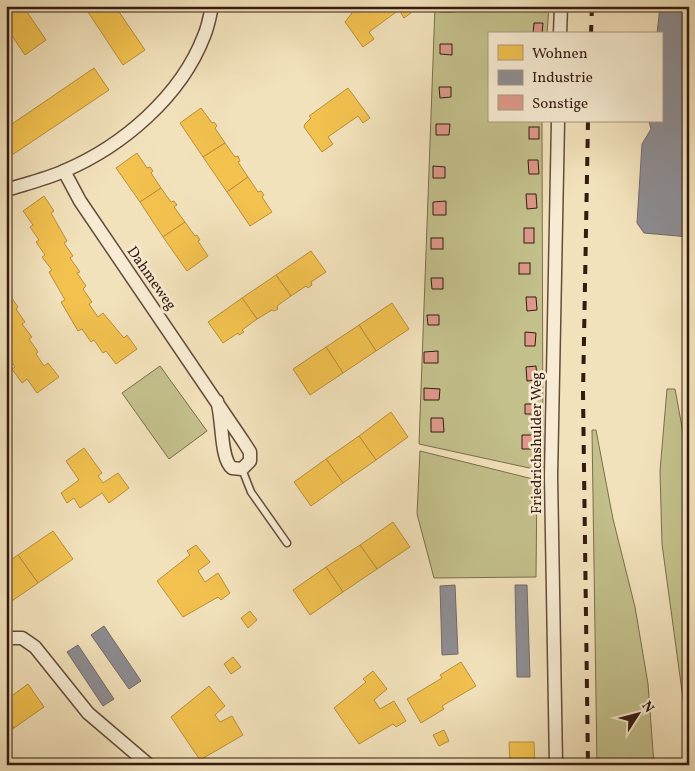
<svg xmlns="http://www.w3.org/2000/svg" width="695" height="771" font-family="Vollkorn,serif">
<rect width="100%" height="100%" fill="#f2e2bb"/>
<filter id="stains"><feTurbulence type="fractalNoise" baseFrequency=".004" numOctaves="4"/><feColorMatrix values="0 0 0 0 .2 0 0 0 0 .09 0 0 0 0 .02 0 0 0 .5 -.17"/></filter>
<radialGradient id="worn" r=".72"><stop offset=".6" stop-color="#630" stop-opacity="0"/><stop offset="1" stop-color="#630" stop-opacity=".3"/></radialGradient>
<g fill="#c3c08b" stroke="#7c6d4e">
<path d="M435,6H549L547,34H489V121H542L543,471L419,444Z"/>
<path d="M160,366L207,431L169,459L122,393Z"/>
<path d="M667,389H675L689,465V727L687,728L662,544L660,471Z"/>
<path d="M592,430H596L613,519L635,607L648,684L654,765H597Z"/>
<path d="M420,451L537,480L536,577L434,578L417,514Z"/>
</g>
<g fill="#f2c14e" stroke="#b98f3b">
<path d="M6,6H23L46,40L25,55L6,27Z"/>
<path d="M84,6H115L145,50L123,65Z"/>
<path d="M355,6H407L411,13L404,18L399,10L369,32L374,39L363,47L345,22L352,13L350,10Z"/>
<path d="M94,68L109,90L6,159V128Z"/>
<path d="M348,88L370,118L363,123L358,116L328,137L333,144L322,152L304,127L305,124L311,118L309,116Z"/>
<path d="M201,108L212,123L214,122L217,126L215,128L225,143L203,157L180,123Z"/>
<path d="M225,143L235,157L238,156L240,161L238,162L248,177L227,192L203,157Z"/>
<path d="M137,153L147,168L150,167L153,171L151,173L161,188L140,202L116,168Z"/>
<path d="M248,177L258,192L261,191L264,195L262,197L272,212L250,226L227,192Z"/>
<path d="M161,188L171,202L174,201L177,205L174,207L185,222L163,237L140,202Z"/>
<path d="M44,196L54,211L51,213L67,241L64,243L73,256L70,258L80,272L77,273L86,286L83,289L92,302L89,304L98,317L103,313L124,338L127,335L137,349L116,364L106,351L103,353L94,340L91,342L82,329L78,331L61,302L65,300L49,272L52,270L42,257L45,255L36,242L39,240L30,227L33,225L23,211Z"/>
<path d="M185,222L195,236L197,235L200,240L198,241L208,256L187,271L163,237Z"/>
<path d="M311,251L326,272L311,282L312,285L308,288L306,286L291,296L276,275Z"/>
<path d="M276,275L291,296L277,306L278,309L274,311L272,310L257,319L242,298Z"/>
<path d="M6,283L12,292L9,294L18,307L16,309L25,322L22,324L32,337L29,339L38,352L36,354L44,366L48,363L59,377L37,393L27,379L22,383L12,369L15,367L6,354L9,351L6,347Z"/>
<path d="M242,298L257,319L242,330L244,332L239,335L238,333L223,343L208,322Z"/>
<path d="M392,303L409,329L376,351L359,325Z"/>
<path d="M359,325L376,351L343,373L326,347Z"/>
<path d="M326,347L343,373L310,395L293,369Z"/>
<path d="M391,412L408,437L376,460L359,436Z"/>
<path d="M359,436L376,460L343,483L326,459Z"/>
<path d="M84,448L102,473L98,476L103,483L118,473L129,488L109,503L102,493L80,508L74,498L67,503L61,493L79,480L66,461Z"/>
<path d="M326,459L343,483L311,506L294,482Z"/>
<path d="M393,522L410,547L377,569L360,545Z"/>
<path d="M53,531L73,559L38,583L18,555Z"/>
<path d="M196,545L210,562L198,571L205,582L218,573L230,593L221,600L218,597L183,617L157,581L190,555L187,551Z"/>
<path d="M360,545L377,569L343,592L326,567Z"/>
<path d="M18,555L38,583L6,605V563Z"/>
<path d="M326,567L343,592L310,615L293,590Z"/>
<path d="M250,611L257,620L248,628L241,618Z"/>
<path d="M233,657L241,667L231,674L224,664Z"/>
<path d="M461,662L476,686L442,706L444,709L421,723L407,699L442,678L440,675Z"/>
<path d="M373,671L387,689L374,700L380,709L394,701L406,721L396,727L393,724L359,744L334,708L366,682L363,679Z"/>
<path d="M28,684L44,707L14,728L6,717V700Z"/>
<path d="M209,686L225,706L215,715L220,722L232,716L243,735L200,760L171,717Z"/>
<path d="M6,717L14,728L6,734Z"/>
<path d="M444,730L449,741L439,746L433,735Z"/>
<path d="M509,742H534L535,765H510Z"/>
</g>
<g fill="#8d8d92" stroke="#726a6b">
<path d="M660,6H689V237L644,233L637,223L642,144L651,129L649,121H661V34H657Z"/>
<path d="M455,585L458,654L442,655L440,586Z"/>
<path d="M515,585H527L530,677H517Z"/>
<path d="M104,626L141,681L129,689L91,635Z"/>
<path d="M78,645L114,699L103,706L67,652Z"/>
</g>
<g fill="#de998a" stroke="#341a10">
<rect x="440" y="6" width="15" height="6"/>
<path d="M534,23H543L542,34H533Z"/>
<path d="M440,44H452V55L440,54Z"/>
<path d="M439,87H451V97L440,98Z"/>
<path d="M436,124H450L449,135H436Z"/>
<rect x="529" y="127" width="10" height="12"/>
<path d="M528,160H538L539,174H529Z"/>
<path d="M433,166L445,167V178H433Z"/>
<path d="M526,194H536L537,208L527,209Z"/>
<path d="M446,201V215H433V202Z"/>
<rect x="524" y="228" width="10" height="15"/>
<rect x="431" y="238" width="12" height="11"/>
<rect x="519" y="263" width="11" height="11"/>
<path d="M431,278H443V289H432Z"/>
<path d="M526,297H536L537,310L527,311Z"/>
<path d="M427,315H439V325H428Z"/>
<path d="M525,332L536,333L535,346H525Z"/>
<path d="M438,351V363H424V352Z"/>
<path d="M536,366L537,380L527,381L526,367Z"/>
<path d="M424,388L440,389L439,400H424Z"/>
<path d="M525,404H539L540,414H525Z"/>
<path d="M431,418H443L444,432H431Z"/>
<path d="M522,435H533L532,449H522Z"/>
</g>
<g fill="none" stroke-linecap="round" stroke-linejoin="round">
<g stroke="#644c3b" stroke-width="9">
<path id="lane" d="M242,469L251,492L287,543"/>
</g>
<g stroke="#644c3b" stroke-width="15">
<g id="street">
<path d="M560,34L561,6"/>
<path d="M64,171L80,201L243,441L250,452V461L242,469L232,468C220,459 223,419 217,401"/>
<path d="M6,190C25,184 46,179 64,171C123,146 181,96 204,36C208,27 210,16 212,6"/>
<path d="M6,638H22L35,647L88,713L149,765"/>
<path d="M556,765L551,476L558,121"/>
</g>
</g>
<use href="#lane" stroke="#f7ecd3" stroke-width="6"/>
<use href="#street" stroke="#f7ecd3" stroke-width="12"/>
<g stroke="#341a10" stroke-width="4" stroke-dasharray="9 9" stroke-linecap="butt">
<path d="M591,34L592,6"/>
<path d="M588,121L583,393L588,765"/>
</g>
</g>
<g text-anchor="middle" stroke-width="5" stroke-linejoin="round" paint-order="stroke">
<g font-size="15" fill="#341a10" stroke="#f7ecd3">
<text transform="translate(152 278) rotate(55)" y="5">Dahmeweg</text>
<text transform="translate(536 443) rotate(-90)" y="5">Friedrichshulder Weg</text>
</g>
</g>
<rect width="695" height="771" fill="none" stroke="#f2e2bb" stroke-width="25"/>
<rect x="8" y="8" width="680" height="756" fill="none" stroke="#341a10" stroke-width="2.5"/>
<rect x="12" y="12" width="670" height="746" fill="none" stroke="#341a10"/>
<rect x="488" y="32" width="175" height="90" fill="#f7ecd3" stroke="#a99885"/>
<rect x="498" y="45" width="25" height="15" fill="#f2c14e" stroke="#a99885"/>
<text x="532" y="58" font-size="15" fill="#341a10">Wohnen</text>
<rect x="498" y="70" width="25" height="15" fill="#8d8d92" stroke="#a99885"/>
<text x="532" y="82" font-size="15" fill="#341a10">Industrie</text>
<rect x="498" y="95" width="25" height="15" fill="#de998a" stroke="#a99885"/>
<text x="532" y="108" font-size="15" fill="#341a10">Sonstige</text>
<g transform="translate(638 714) rotate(54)" stroke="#f7ecd3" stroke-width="4" paint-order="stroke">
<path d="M0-4L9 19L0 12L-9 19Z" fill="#341a10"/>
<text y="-8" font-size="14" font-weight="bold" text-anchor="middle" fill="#341a10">N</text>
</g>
<rect width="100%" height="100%" filter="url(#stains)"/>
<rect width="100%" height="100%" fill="url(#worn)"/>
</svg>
